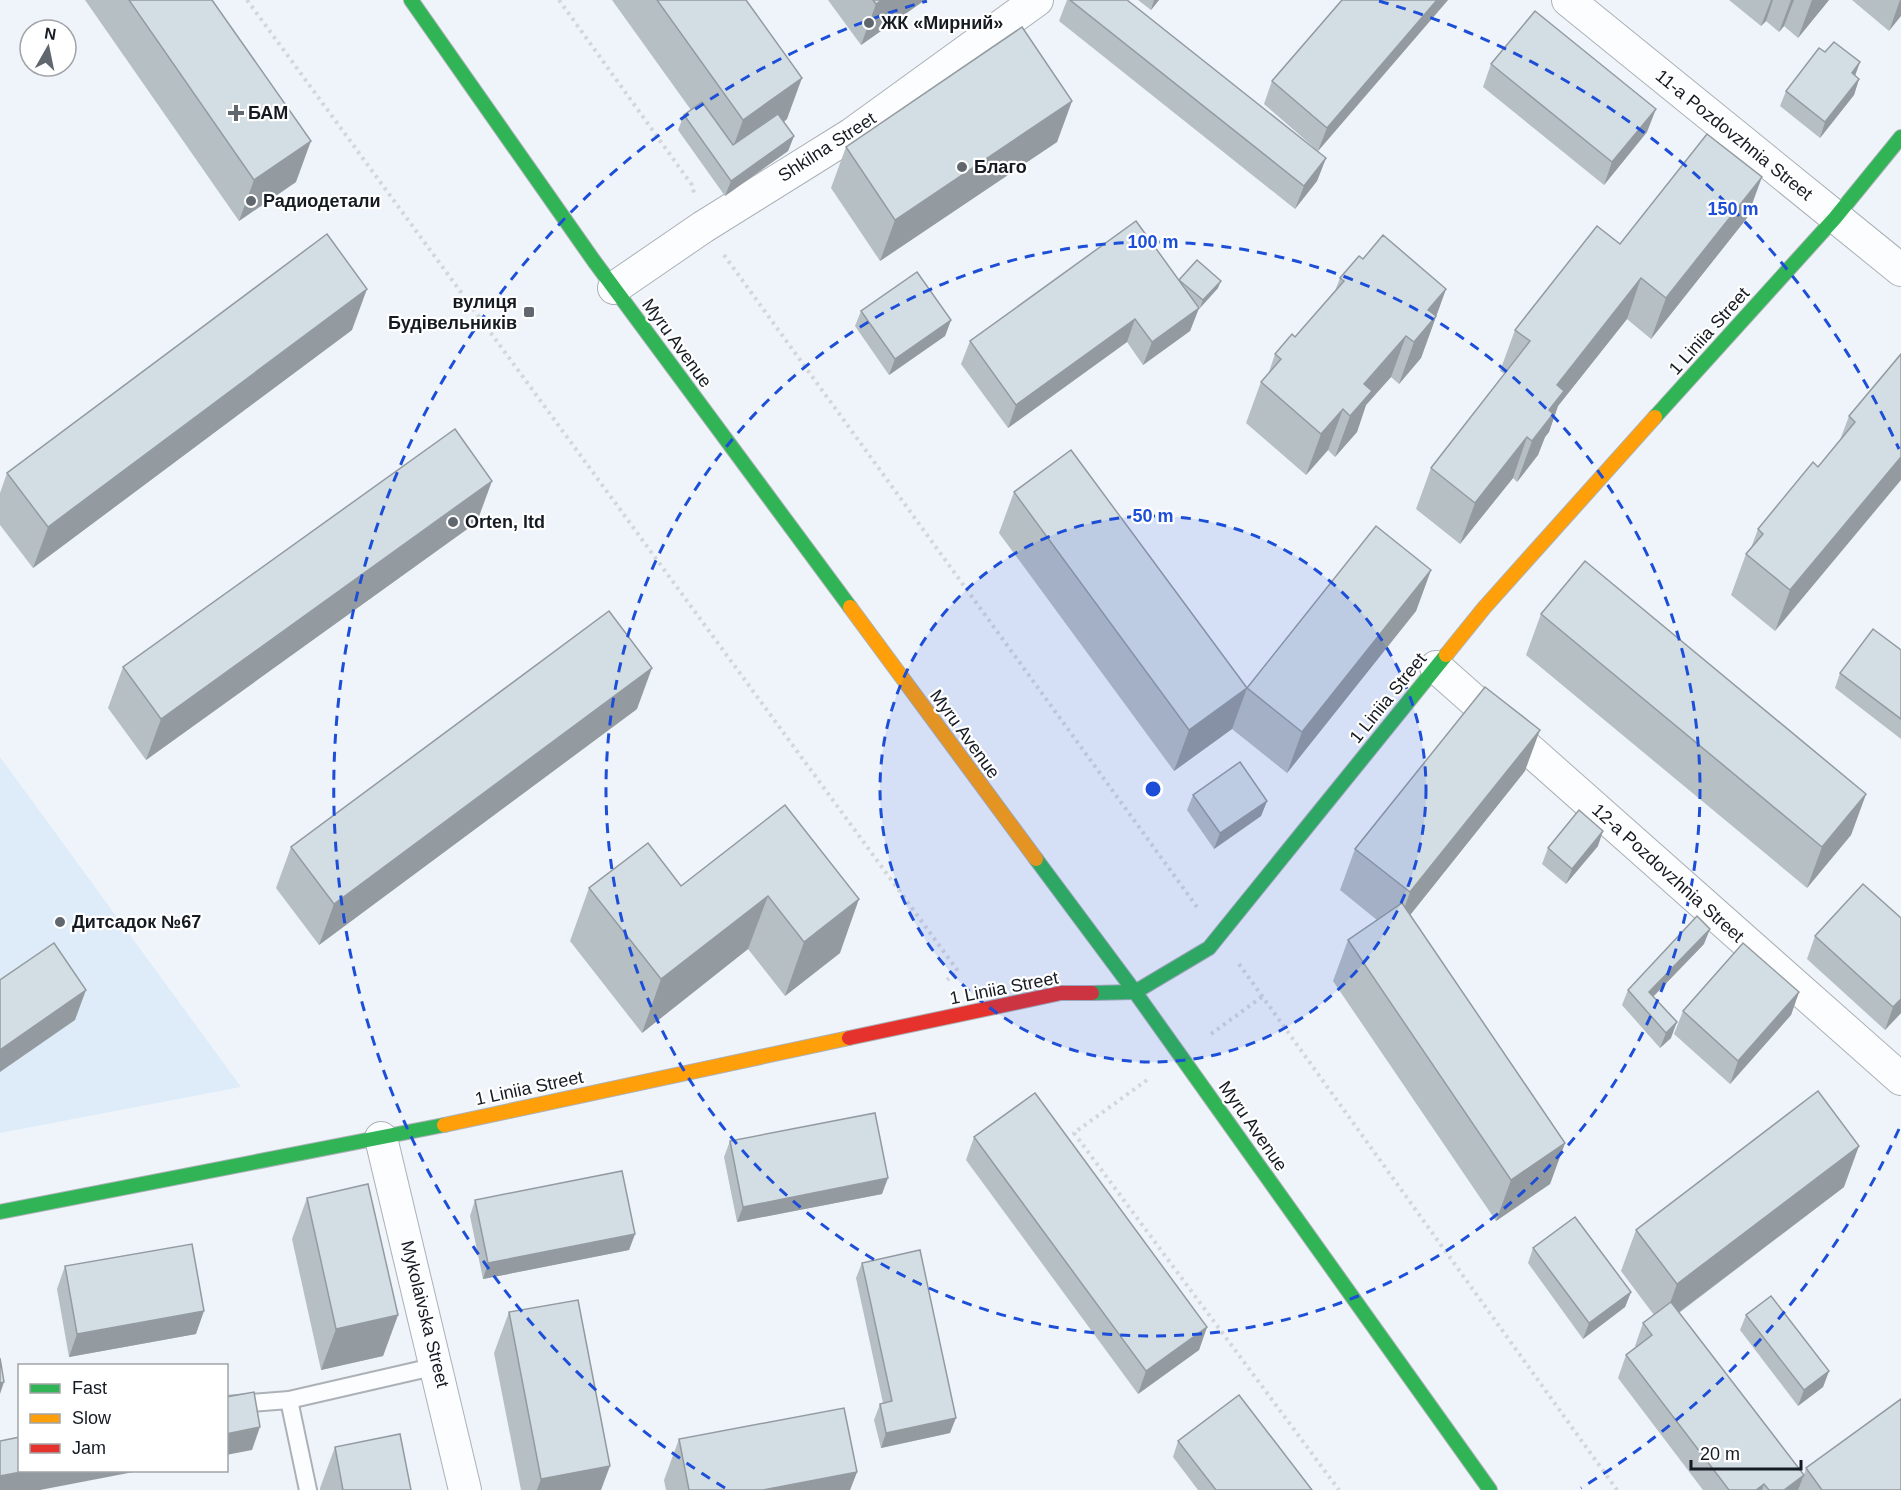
<svg xmlns="http://www.w3.org/2000/svg" width="1901" height="1490" font-family="Helvetica,sans-serif">
<rect width="100%" height="100%" fill="#eef4fa"/>
<path fill="#deecf9" d="M0,757L241,1087L0,1133Z"/>
<g fill="none" stroke-linecap="round" stroke-linejoin="round">
<g stroke="#abb1b7" stroke-width="20">
<g id="lane">
<path d="M289,1400L308,1490"/>
<path d="M226,1405L289,1400L437,1366"/>
</g>
</g>
<g stroke="#abb1b7" stroke-width="34">
<g id="street">
<path d="M1568,0L1901,270"/>
<path d="M614,288L703,227L852,134L1037,0"/>
<path d="M1436,667L1901,1079"/>
<path d="M381,1138L465,1490"/>
</g>
</g>
<g stroke="#abb1b7" stroke-width="16">
<g id="fast">
<path d="M411,0L594,261L850,607"/>
<path d="M1655,417L1835,218L1901,137"/>
<path d="M1036,859L1135,992L1490,1490"/>
<path d="M1092,993L1135,992L1209,948L1446,655"/>
<path d="M0,1212L444,1125"/>
</g>
</g>
<g stroke="#abb1b7" stroke-width="16">
<g id="slow">
<path d="M850,607L1036,859"/>
<path d="M1446,655L1484,608L1655,417"/>
<path d="M444,1125L849,1038"/>
</g>
</g>
<g stroke="#abb1b7" stroke-width="16">
<path id="jam" d="M849,1038L1061,993H1092"/>
</g>
<g stroke="#d4d6d9" stroke-width="4" stroke-dasharray="3 4.5" stroke-linecap="butt">
<path d="M247,0L958,971L947,980"/>
<path d="M559,0L692,185L694,193"/>
<path d="M724,255L1197,907"/>
<path d="M1239,964L1617,1490"/>
<path d="M1211,1034L1263,996"/>
<path d="M1147,1080L1074,1133L1339,1490"/>
</g>
<use href="#lane" stroke="#fcfdfe" stroke-width="16"/>
<use href="#street" stroke="#fcfdfe" stroke-width="32"/>
<use href="#fast" stroke="#30b455" stroke-width="14"/>
<use href="#slow" stroke="#ff9f0a" stroke-width="14"/>
<use href="#jam" stroke="#e5322d" stroke-width="14"/>
</g>
<g fill="#b5bfc4">
<path d="M85,0H212L296,182L239,221Z"/>
<path d="M612,0H746L787,119L784,122L794,136L788,151L725,196L678,130L684,115L691,110Z"/>
<path d="M828,0H925L861,45Z"/>
<path d="M1067,0H1127L1326,158L1317,181L1295,209L1059,21Z"/>
<path d="M1138,0H1159L1151,10Z"/>
<path d="M1342,0H1448L1318,151L1264,104L1272,81Z"/>
<path d="M1729,0H1829L1798,38L1784,26L1779,32L1766,21L1761,26Z"/>
<path d="M1852,0H1901L1889,31Z"/>
<path d="M1825,52L1860,62L1855,76L1859,79L1854,95L1820,138L1780,106L1786,91Z"/>
<path d="M1491,64L1647,132L1604,185L1483,87Z"/>
<path d="M1072,101L1057,142L880,261L831,188L846,147Z"/>
<path d="M1747,218L1651,339L1627,319L1558,406L1549,432L1545,437L1538,455L1517,482L1513,478L1460,544L1416,509L1431,468L1505,374L1500,371L1515,330L1620,244Z"/>
<path d="M1363,259L1446,289L1421,358L1399,384L1391,377L1366,405L1357,432L1335,457L1328,450L1306,475L1246,423L1261,382L1268,375L1275,354L1295,337L1335,291L1340,278Z"/>
<path d="M1179,280L1218,288L1200,308L1198,306L1199,308L1190,331L1143,365L1127,342L1008,428L961,364L970,341Z"/>
<path d="M861,311L951,320L945,336L889,375L855,326Z"/>
<path d="M352,330L33,568L0,525V493L7,473Z"/>
<path d="M1901,354L1775,631L1731,595L1746,554L1751,548L1758,529L1818,467L1840,440L1849,416Z"/>
<path d="M1014,492L1247,688L1431,570L1416,611L1287,773L1232,729L1174,771L999,533Z"/>
<path d="M477,522L146,760L108,708L123,667Z"/>
<path d="M1541,614L1866,794L1851,835L1807,888L1526,655Z"/>
<path d="M1901,650V739L1835,688L1840,673Z"/>
<path d="M637,709L319,945L276,888L291,847Z"/>
<path d="M1525,771L1410,915L1565,1143L1550,1184L1496,1221L1333,981L1348,940L1377,920L1340,890L1355,849Z"/>
<path d="M1193,795L1267,801L1261,816L1214,849L1187,810Z"/>
<path d="M785,805L840,953L785,996L748,949L642,1033L570,941L589,888L681,886Z"/>
<path d="M1598,846L1566,884L1542,864L1548,848Z"/>
<path d="M1815,936L1901,1013L1885,1030L1807,959Z"/>
<path d="M1704,944L1653,997L1671,1038L1660,1048L1622,1005L1628,990Z"/>
<path d="M1799,992L1791,1015L1730,1084L1674,1034L1683,1011Z"/>
<path d="M974,1137L1207,1327L1199,1350L1138,1394L966,1160Z"/>
<path d="M730,1141L882,1194L737,1222L724,1157Z"/>
<path d="M1844,1187L1679,1313L1804,1475L1806,1468L1901,1490H1703L1618,1378L1626,1355L1636,1347L1635,1346L1643,1323L1654,1315L1621,1271L1636,1230Z"/>
<path d="M307,1198L398,1315L383,1356L321,1370L292,1239Z"/>
<path d="M475,1200L635,1234L629,1250L483,1279L470,1216Z"/>
<path d="M1533,1248L1631,1292L1625,1307L1583,1339L1528,1263Z"/>
<path d="M862,1263L950,1433L881,1448L874,1420L880,1404L883,1403L856,1278Z"/>
<path d="M65,1266L196,1334L69,1357L57,1289Z"/>
<path d="M509,1312L601,1490H521L494,1353Z"/>
<path d="M1746,1315L1829,1371L1823,1387L1798,1406L1740,1330Z"/>
<path d="M679,1439L857,1472L850,1490H666L664,1480Z"/>
<path d="M1178,1441L1312,1490H1198L1173,1457Z"/>
<path d="M335,1447L411,1490H320V1488Z"/>
</g>
<g fill="#949ba0">
<path d="M882,0H925L861,45L876,4Z"/>
<path d="M1154,0H1159L1151,10Z"/>
<path d="M1437,0H1448L1318,151L1327,128Z"/>
<path d="M1771,0H1773L1766,21L1761,26Z"/>
<path d="M1791,0H1794L1784,26L1779,32Z"/>
<path d="M1812,0H1829L1798,38Z"/>
<path d="M1900,0H1901V16L1889,31Z"/>
<path d="M1860,62L1854,78L1852,73Z"/>
<path d="M802,78L787,119L728,161L743,120Z"/>
<path d="M1859,79L1854,95L1820,138L1825,122Z"/>
<path d="M1072,101L1057,142L880,261L895,220Z"/>
<path d="M1656,109L1647,132L1604,185L1612,162Z"/>
<path d="M794,136L788,151L725,196L731,181Z"/>
<path d="M311,141L296,182L239,221L254,180Z"/>
<path d="M1326,158L1317,181L1295,209L1304,186Z"/>
<path d="M1762,177L1747,218L1651,339L1666,298Z"/>
<path d="M1641,278L1627,319L1558,406L1549,432L1545,437L1538,455L1517,482L1532,441L1557,385Z"/>
<path d="M1221,281L1218,288L1200,308L1203,300Z"/>
<path d="M367,289L352,330L33,568L48,527Z"/>
<path d="M1446,289L1421,358L1399,384L1414,342L1428,310Z"/>
<path d="M1199,308L1190,331L1143,365L1152,342Z"/>
<path d="M1135,319L1127,342L1008,428L1016,405Z"/>
<path d="M951,320L945,336L889,375L895,359Z"/>
<path d="M1406,336L1391,377L1366,405L1357,432L1335,457L1350,416L1364,384Z"/>
<path d="M1343,409L1328,450L1306,475L1321,434Z"/>
<path d="M1527,437L1513,478L1460,544L1475,503Z"/>
<path d="M1901,457V480L1775,631L1790,590Z"/>
<path d="M492,481L477,522L146,760L161,719Z"/>
<path d="M1431,570L1416,611L1287,773L1302,732Z"/>
<path d="M652,668L637,709L319,945L334,904Z"/>
<path d="M1247,688L1232,729L1174,771L1189,730Z"/>
<path d="M1540,730L1525,771L1395,934L1410,892Z"/>
<path d="M1866,794L1851,835L1807,888L1822,847Z"/>
<path d="M1267,801L1261,816L1214,849L1220,833Z"/>
<path d="M1603,831L1598,846L1566,884L1572,869Z"/>
<path d="M768,896L748,949L642,1033L661,979Z"/>
<path d="M859,899L840,953L785,996L804,942Z"/>
<path d="M1710,929L1704,944L1643,1007L1649,992Z"/>
<path d="M86,990L75,1020L0,1072V1050Z"/>
<path d="M1799,992L1791,1015L1730,1084L1738,1061Z"/>
<path d="M1901,999V1013L1885,1030L1893,1007Z"/>
<path d="M1677,1022L1671,1038L1660,1048L1666,1033Z"/>
<path d="M1565,1143L1550,1184L1496,1221L1511,1180Z"/>
<path d="M1859,1146L1844,1187L1662,1325L1677,1284Z"/>
<path d="M888,1178L882,1194L737,1222L743,1207Z"/>
<path d="M635,1234L629,1250L483,1279L488,1263Z"/>
<path d="M1631,1292L1625,1307L1583,1339L1589,1323Z"/>
<path d="M204,1311L196,1334L69,1357L77,1334Z"/>
<path d="M398,1315L383,1356L321,1370L336,1329Z"/>
<path d="M1207,1327L1199,1350L1138,1394L1146,1371Z"/>
<path d="M1829,1371L1823,1387L1798,1406L1804,1390Z"/>
<path d="M4,1382L0,1394V1383Z"/>
<path d="M956,1418L950,1433L881,1448L886,1433Z"/>
<path d="M260,1427L252,1450L226,1455V1434Z"/>
<path d="M610,1466L601,1490H537L541,1479Z"/>
<path d="M31,1470H144L40,1490H0V1476Z"/>
<path d="M857,1472L850,1490H763Z"/>
<path d="M1804,1475L1798,1490H1784Z"/>
<path d="M1764,1484L1762,1490H1756Z"/>
</g>
<g fill="#d3dee4" stroke="#949ba0" stroke-width="1.5">
<path d="M129,0H212L311,141L254,180Z"/>
<path d="M657,0H746L802,78L743,120Z"/>
<path d="M873,0H882L876,4Z"/>
<path d="M1070,0H1127L1326,158L1304,186Z"/>
<path d="M1342,0H1437L1327,128L1272,81Z"/>
<path d="M1535,11L1656,109L1612,162L1491,64Z"/>
<path d="M1022,27L1072,101L895,220L846,147Z"/>
<path d="M1834,42L1860,62L1852,73L1859,79L1825,122L1786,91L1819,48L1825,52Z"/>
<path d="M702,102L733,145L778,114L794,136L731,181L684,115Z"/>
<path d="M1707,134L1762,177L1666,298L1641,278L1557,385L1564,391L1549,410L1553,414L1532,441L1527,437L1475,503L1431,468L1530,341L1515,330L1597,226L1620,244Z"/>
<path d="M1136,221L1199,308L1152,342L1135,319L1016,405L970,341Z"/>
<path d="M327,234L367,289L48,527L7,473Z"/>
<path d="M1383,235L1446,289L1428,310L1436,316L1414,342L1406,336L1364,384L1372,391L1350,416L1343,409L1321,434L1261,382L1281,359L1275,354L1292,334L1295,337L1344,281L1340,278L1359,256L1363,259Z"/>
<path d="M1197,260L1221,281L1203,300L1179,280Z"/>
<path d="M917,272L951,320L895,359L861,311Z"/>
<path d="M1901,354V457L1790,590L1746,554L1763,534L1758,529L1813,462L1818,467L1855,422L1849,416Z"/>
<path d="M455,429L492,481L161,719L123,667Z"/>
<path d="M1071,450L1247,688L1376,526L1431,570L1302,732L1247,688L1189,730L1014,492Z"/>
<path d="M1585,561L1866,794L1822,847L1541,614Z"/>
<path d="M609,611L652,668L334,904L291,847Z"/>
<path d="M1873,629L1901,650V719L1840,673Z"/>
<path d="M1485,687L1540,730L1410,892L1355,849Z"/>
<path d="M1240,762L1267,801L1220,833L1193,795Z"/>
<path d="M785,805L859,899L804,942L768,896L661,979L589,888L648,843L681,886Z"/>
<path d="M1579,810L1603,831L1572,869L1548,848Z"/>
<path d="M1863,884L1901,918V999L1893,1007L1815,936Z"/>
<path d="M1402,903L1565,1143L1511,1180L1348,940Z"/>
<path d="M1697,916L1710,929L1649,992L1677,1022L1666,1033L1628,990Z"/>
<path d="M54,943L86,990L0,1050V980Z"/>
<path d="M1743,943L1799,992L1738,1061L1683,1011Z"/>
<path d="M1818,1091L1859,1146L1677,1284L1636,1230Z"/>
<path d="M1035,1093L1207,1327L1146,1371L974,1137Z"/>
<path d="M875,1113L888,1178L743,1207L730,1141Z"/>
<path d="M622,1171L635,1234L488,1263L475,1200Z"/>
<path d="M368,1184L398,1315L336,1329L307,1198Z"/>
<path d="M1575,1217L1631,1292L1589,1323L1533,1248Z"/>
<path d="M192,1244L204,1311L77,1334L65,1266Z"/>
<path d="M920,1250L956,1418L886,1433L880,1404L892,1401L862,1263Z"/>
<path d="M1771,1296L1829,1371L1804,1390L1746,1315Z"/>
<path d="M578,1300L610,1466L541,1479L509,1312Z"/>
<path d="M1671,1302L1804,1475L1784,1490H1769L1764,1484L1756,1490H1729L1626,1355L1652,1335L1643,1323Z"/>
<path d="M0,1358L4,1382L0,1383Z"/>
<path d="M254,1392L260,1427L226,1434V1397Z"/>
<path d="M1239,1395L1312,1490H1216L1178,1441Z"/>
<path d="M1901,1399V1490H1822L1806,1468Z"/>
<path d="M844,1408L857,1472L763,1490H689L679,1439Z"/>
<path d="M400,1434L411,1490H343L335,1447Z"/>
<path d="M20,1437V1470H31L0,1476V1441Z"/>
</g>
<circle cx="1153" cy="789" r="273" fill="#1d4ed8" fill-opacity=".12"/>
<g fill="none" stroke="#1d4ed8" stroke-width="3" stroke-dasharray="10 8">
<circle cx="1153" cy="789" r="273"/>
<circle cx="1153" cy="789" r="547"/>
<path d="M1899 1129A820 820 0 0 1 1581 1488M725 1488A820 820 0 0 1 927 1M1379 1A820 820 0 0 1 1899 449"/>
</g>
<g fill="#61676e" stroke="#fff" stroke-width="2">
<circle cx="869" cy="23" r="6"/>
<path d="M233 104h6v6h6v6h-6v6h-6v-6h-6v-6h6z"/>
<circle cx="962" cy="167" r="6"/>
<circle cx="251" cy="201" r="6"/>
<rect x="523" y="306" width="12" height="12" rx="3"/>
<circle cx="453" cy="522" r="6"/>
<circle cx="60" cy="922" r="6"/>
</g>
<g text-anchor="middle" stroke-width="4.5" stroke-linejoin="round" paint-order="stroke">
<g font-size="18" font-weight="bold" fill="#151b22" stroke="#fff" text-anchor="start">
<text x="881" y="29">ЖК «Мирний»</text>
<text x="248" y="119">БАМ</text>
<text x="974" y="173">Благо</text>
<text x="263" y="207">Радиодетали</text>
<text x="517" y="308" text-anchor="end">вулиця<tspan x="517" dy="21">Будівельників</tspan></text>
<text x="465" y="528">Orten, ltd</text>
<text x="72" y="928">Дитсадок №67</text>
</g>
<g font-size="18" fill="#151b22" stroke="#fff">
<text transform="translate(1734 135) rotate(39)" y="6">11-a Pozdovzhnia Street</text>
<text transform="translate(827 147) rotate(-33)" y="6">Shkilna Street</text>
<text transform="translate(1709 331) rotate(-48)" y="6">1 Liniia Street</text>
<text transform="translate(677 343) rotate(54)" y="6">Myru Avenue</text>
<text transform="translate(1388 698) rotate(-51)" y="6">1 Liniia Street</text>
<text transform="translate(965 734) rotate(54)" y="6">Myru Avenue</text>
<text transform="translate(1668 873) rotate(42)" y="6">12-a Pozdovzhnia Street</text>
<text transform="translate(1004 988) rotate(-11)" y="6">1 Liniia Street</text>
<text transform="translate(529 1088) rotate(-12)" y="6">1 Liniia Street</text>
<text transform="translate(1253 1126) rotate(55)" y="6">Myru Avenue</text>
<text transform="translate(425 1314) rotate(76)" y="6">Mykolaivska Street</text>
</g>
</g>
<circle cx="1153" cy="789" r="9" fill="#1d4ed8" stroke="#fff" stroke-width="3"/>
<g font-size="18" text-anchor="middle" font-weight="bold" fill="#1d4ed8" stroke="#fff" stroke-width="4.5" stroke-linejoin="round" paint-order="stroke">
<text x="1733" y="215">150 m</text>
<text x="1153" y="248">100 m</text>
<text x="1153" y="522">50 m</text>
</g>
<rect x="18" y="1364" width="210" height="108" fill="#ffffff" stroke="#a1a4a7" stroke-width="1.5"/>
<rect x="30" y="1384" width="30" height="9" fill="#30b455" stroke="#a1a4a7" stroke-width="1.5"/>
<text x="72" y="1394" font-size="18" fill="#151b22">Fast</text>
<rect x="30" y="1414" width="30" height="9" fill="#ff9f0a" stroke="#a1a4a7" stroke-width="1.5"/>
<text x="72" y="1424" font-size="18" fill="#151b22">Slow</text>
<rect x="30" y="1444" width="30" height="9" fill="#e5322d" stroke="#a1a4a7" stroke-width="1.5"/>
<text x="72" y="1454" font-size="18" fill="#151b22">Jam</text>
<g transform="translate(48 48) rotate(9)"><circle r="28" fill="#ffffff" stroke="#a1a4a7" stroke-width="1.5"/>
<path d="M0-4.5L10 22L0 15L-10 22Z" fill="#61676e"/>
<text y="-9" font-size="16" font-weight="bold" text-anchor="middle" fill="#151b22">N</text>
</g>
<path d="M1691 1460v9h110v-9" fill="none" stroke="#151b22" stroke-width="3"/>
<text x="1700" y="1460" font-size="18" fill="#151b22" stroke="#ffffff" stroke-width="4.5" paint-order="stroke">20 m</text>
</svg>
